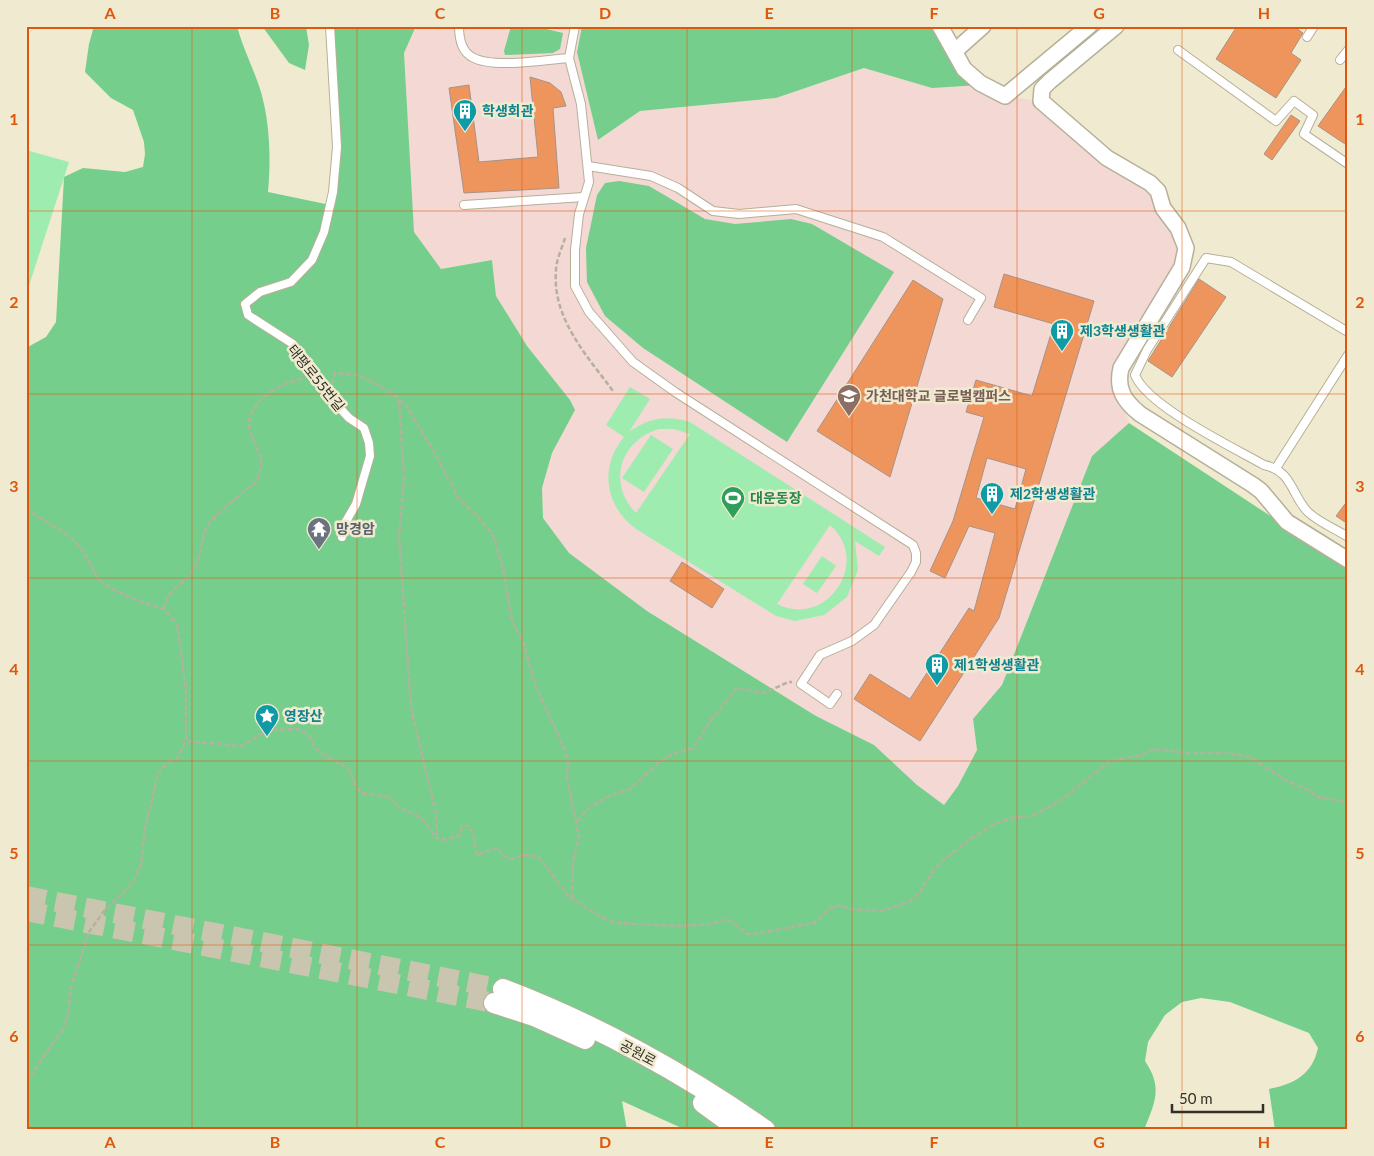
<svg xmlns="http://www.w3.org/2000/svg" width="1374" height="1156" font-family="Lato,'Noto Sans KR',sans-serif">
<rect width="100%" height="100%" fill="#f0ead0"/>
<path fill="#f3d8d4" d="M416,26H582L577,52L599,140L640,111L776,98L864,68L932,88L975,83L998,95L1041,101L1150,183L1186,248L1118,387L1129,423L1092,456L1002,685L973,719L977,750L958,786L944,805L917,785L874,745L816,716L647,611L569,553L543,518L542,488L552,453L575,410L569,400L527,346L496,296L492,260L441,269L414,232L404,53Z"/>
<g fill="#9fecb0" fill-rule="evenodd">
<path d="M26,150L69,162L26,295Z"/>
<path d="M630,387L650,399L629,432C648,418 668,415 690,422L885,547L879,556L855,541L858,570L847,597L824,615L795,621L776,616L636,529C605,506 599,467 624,437L606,425ZM659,429H674L690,434L636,513C607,484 620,440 659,429ZM830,525C872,561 827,629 777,604Z"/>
<path d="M651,435L673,449L644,492L622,478Z"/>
<path d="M822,556L836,566L817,593L803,584Z"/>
</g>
<g fill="#75ce8b">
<path d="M94,26H237C243,49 254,69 261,92C270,124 271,159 268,192L335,206L338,176L333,26H416L404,53L414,232L441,269L492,260L496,296L527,346L570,400L575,410L552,453L542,488L543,518L569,553L647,611L816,716L874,745L917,785L944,805L958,786L977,750L973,719L1002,685L1092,456L1129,423L1348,567V1130H1275L1269,1089C1294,1084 1312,1075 1318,1048L1309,1033L1230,1002L1201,998L1182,1002L1165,1015L1148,1042L1145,1061C1163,1088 1155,1102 1144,1130H686L622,1101L627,1130H26V348L46,337L56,322L64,177L83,168L125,172L143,167L145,154L144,142L133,110L111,98L85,72L89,44Z"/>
<path d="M262,26H306L309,45L305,70L289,63Z"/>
<path d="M511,26H534L563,33L560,49L553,53L505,55L504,51Z"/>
<path d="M582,26H931L950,59L979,85L932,88L864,68L776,98L640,111L598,140L577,52Z"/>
<path d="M619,181L649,186L705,219L735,224L791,219L812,224L894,272L787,442L643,348L605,316L587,282L586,248L597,195L605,183Z"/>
</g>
<g fill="#ee955e" stroke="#a99285" fill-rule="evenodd">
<path d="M1237,26H1293L1303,33L1291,53L1301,60L1276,98L1216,59Z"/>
<path d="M530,77L550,83L561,92L566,106L553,108L559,188L464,193L449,88L469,85L479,162L538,157Z"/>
<path d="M1348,84V146L1318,126Z"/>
<path d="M1291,115L1300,121L1272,160L1264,154Z"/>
<path d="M1004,274L1094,301L999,618L920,741L854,699L870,674L910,699L969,608L974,611L995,533L969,526L945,578L930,571L953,521L984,417L966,412L976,380L1032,396L1054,324L994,307ZM987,458L1026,469L1015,509L976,498Z"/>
<path d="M1199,279L1226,297L1172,377L1148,361Z"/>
<path d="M913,280L943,299L890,477L817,431Z"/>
<path d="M1348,500V524L1336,516Z"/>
<path d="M682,562L724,589L712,608L670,581Z"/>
</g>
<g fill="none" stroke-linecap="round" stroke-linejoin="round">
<g stroke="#cac5ae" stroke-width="20" stroke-dasharray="20 10" stroke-linecap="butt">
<path d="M26,896L503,989"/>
<path d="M26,911L494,1003"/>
</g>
<g stroke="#b5b098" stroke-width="10">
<g id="lane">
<path d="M330,26L337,147L333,192L324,232L312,260L291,282L260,292L245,304L248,315L293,344L336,404L349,418L364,428L369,443L370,456L356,504L345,523L342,537"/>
<path d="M459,26C459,38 461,51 472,57C492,69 545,60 569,58"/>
<path d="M575,26L569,58L581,104L589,182L579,214L575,250V286L589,312L633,362L675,392L913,545L916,553V562L911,572L874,625L852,641L820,655L801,684L830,704L837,694"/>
<path d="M1307,37L1314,26"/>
<path d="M1178,50L1276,121L1294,101L1313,115L1304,134L1348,164"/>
<path d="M1340,60L1348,50"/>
<path d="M588,166L651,176L678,188L713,211L739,214L796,209L883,237L981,298L968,320"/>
<path d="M464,205L584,197"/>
<path d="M1348,332L1231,262L1206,258L1147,350L1135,375C1147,406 1234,448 1264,465C1293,471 1291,495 1308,512C1318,522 1336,529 1348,537"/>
<path d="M1276,468L1348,355"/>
</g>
</g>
<g stroke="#b5b098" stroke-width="18">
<g id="street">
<path d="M940,26L964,69L980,83L1005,96L1089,26"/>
<path d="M1116,26L1050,81L1042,89L1041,101L1107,158L1150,183L1158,191L1163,208L1178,228L1186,248L1182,267L1121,368C1116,389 1124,401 1140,414L1253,485L1261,491L1287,522L1348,560"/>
<path d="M955,51L983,26"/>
</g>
</g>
<g stroke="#b5b098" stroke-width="22">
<g id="secondary">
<path d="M503,989C593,1023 686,1074 765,1130"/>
<path d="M494,1003L534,1016L585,1039"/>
<path d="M703,1103L740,1130"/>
</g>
</g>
<g stroke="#b5b19c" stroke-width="2.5" stroke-dasharray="5 2.5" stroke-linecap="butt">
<path d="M565,238C562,248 556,260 556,271C552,318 587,356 613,391"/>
<path d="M332,384L335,373L357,375L377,384L398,398L407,407L433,450L459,499L477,515L494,537L504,573L512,621L524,644L535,685L563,745L568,762L567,777L579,837L573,861L572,899"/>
<path d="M399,400L404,478L399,536L411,708L436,814L437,837"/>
<path d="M26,509L71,537L82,549L98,579L110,588L136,600L164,609L177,624L186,690V741"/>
<path d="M164,609C168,587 179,589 191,573C202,559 200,541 207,526C211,518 247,489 256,482C268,458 256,452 250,431C243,402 283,381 306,378"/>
<path d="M577,821L590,807L609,796L630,789L659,762L674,753L694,748L710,721L737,688L765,693L788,682H792"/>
<path d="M26,1082L63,1029L68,1015L71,987L89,932L104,911L132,884L141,865L145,828L158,773L167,763L178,757L186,741L241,746L269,730L298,729L309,735L315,748L322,754L348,768L357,788L362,793L390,797L399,807L422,818L436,838L444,840L460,835L462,827L469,826C477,836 473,846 478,856L483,852L499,848L502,855L511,859L522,855L538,856L569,897L601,917L616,923L682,926L712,924L721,920H730L747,934H754L814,923L830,908L841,905L849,909L882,911L910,901L920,892L932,872L942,861L973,837L995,824L1010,818L1032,816L1060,801L1110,761L1141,755L1155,749L1188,753H1228L1249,757L1289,782L1309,790L1317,797L1348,802"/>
</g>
<use href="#lane" stroke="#fff" stroke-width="8"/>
<use href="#street" stroke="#fff" stroke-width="15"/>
<use href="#secondary" stroke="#fff" stroke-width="20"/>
</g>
<path fill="none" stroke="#df570d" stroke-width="1" stroke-opacity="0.55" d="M192,26V1130M357,26V1130M522,26V1130M687,26V1130M852,26V1130M1017,26V1130M1182,26V1130M26,211H1348M26,394H1348M26,578H1348M26,761H1348M26,945H1348"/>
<defs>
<g id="building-pin" transform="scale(1.25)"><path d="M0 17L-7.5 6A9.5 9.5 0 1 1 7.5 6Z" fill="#0f9aa8" stroke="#f0ead0"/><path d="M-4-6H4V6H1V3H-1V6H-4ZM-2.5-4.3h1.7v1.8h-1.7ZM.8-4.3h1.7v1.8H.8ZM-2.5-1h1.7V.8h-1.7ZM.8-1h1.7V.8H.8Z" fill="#fff"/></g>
<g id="university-pin" transform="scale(1.25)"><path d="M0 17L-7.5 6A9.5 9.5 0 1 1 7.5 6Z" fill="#8d6e63" stroke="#f0ead0"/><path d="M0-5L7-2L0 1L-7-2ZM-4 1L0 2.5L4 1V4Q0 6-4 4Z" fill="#fff"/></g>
<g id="stadium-pin" transform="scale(1.25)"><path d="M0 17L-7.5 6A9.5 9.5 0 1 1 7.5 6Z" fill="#2e9e5b" stroke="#f0ead0"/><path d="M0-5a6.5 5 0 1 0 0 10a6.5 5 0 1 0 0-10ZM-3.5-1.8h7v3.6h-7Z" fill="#fff"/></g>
<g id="temple-pin" transform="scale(1.25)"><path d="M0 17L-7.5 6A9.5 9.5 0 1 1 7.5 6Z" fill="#6b7280" stroke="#f0ead0"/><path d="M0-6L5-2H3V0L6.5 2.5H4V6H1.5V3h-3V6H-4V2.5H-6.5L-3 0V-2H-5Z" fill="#fff"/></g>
<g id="sight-pin" transform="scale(1.25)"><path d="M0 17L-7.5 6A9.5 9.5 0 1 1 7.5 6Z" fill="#0f9aa8" stroke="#f0ead0"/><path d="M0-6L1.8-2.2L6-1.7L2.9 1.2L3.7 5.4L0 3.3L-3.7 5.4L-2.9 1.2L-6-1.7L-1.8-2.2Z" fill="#fff"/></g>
</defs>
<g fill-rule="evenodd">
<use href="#building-pin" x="465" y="111"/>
<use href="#building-pin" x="1062" y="331"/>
<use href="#university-pin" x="849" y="396"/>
<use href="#building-pin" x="992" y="494"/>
<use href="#stadium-pin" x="733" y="498"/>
<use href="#temple-pin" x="319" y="529"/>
<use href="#building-pin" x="937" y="665"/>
<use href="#sight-pin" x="267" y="716"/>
</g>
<g text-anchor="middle" stroke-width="5" stroke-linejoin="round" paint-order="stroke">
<g font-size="14" font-weight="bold" fill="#0d838f" stroke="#f0ead0" text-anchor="start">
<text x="482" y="116">학생회관</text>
<text x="1080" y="336">제3학생생활관</text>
<text x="1010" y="499">제2학생생활관</text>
<text x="954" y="670">제1학생생활관</text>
<text x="284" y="721">영장산</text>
</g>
<g font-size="14" fill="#323026" stroke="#f0ead0">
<text transform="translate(316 378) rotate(51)" y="5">태평로55번길</text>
<text transform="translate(638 1053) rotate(28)" y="5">공원로</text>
</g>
<g font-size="14" font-weight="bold" fill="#785e54" stroke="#f0ead0" text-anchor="start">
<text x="866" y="401">가천대학교 글로벌캠퍼스</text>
</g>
<g font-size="14" font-weight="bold" fill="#27864d" stroke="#f0ead0" text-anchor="start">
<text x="750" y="503">대운동장</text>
</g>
<g font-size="14" font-weight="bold" fill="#5b616d" stroke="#f0ead0" text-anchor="start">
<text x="336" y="534">망경암</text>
</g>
</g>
<rect width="1374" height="1156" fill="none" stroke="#f0ead0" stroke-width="55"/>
<path d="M1172 1104v8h91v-8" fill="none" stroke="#323026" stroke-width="2.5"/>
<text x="1179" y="1104" font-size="15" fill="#323026" stroke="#f0ead0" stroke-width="4" paint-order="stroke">50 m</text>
<rect x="28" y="28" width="1318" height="1100" fill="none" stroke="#df570d" stroke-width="2"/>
<g font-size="16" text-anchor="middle" font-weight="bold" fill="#df570d">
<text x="110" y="19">A</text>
<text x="275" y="19">B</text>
<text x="440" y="19">C</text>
<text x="605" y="19">D</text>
<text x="769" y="19">E</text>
<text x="934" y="19">F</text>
<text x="1099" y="19">G</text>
<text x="1264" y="19">H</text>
<text x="14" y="125">1</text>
<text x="1360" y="125">1</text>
<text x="14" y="308">2</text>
<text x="1360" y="308">2</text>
<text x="14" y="492">3</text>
<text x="1360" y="492">3</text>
<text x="14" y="675">4</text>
<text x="1360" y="675">4</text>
<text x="14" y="859">5</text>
<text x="1360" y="859">5</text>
<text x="14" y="1042">6</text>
<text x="1360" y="1042">6</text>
<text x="110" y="1148">A</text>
<text x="275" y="1148">B</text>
<text x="440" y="1148">C</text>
<text x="605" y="1148">D</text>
<text x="769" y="1148">E</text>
<text x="934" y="1148">F</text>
<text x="1099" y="1148">G</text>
<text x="1264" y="1148">H</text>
</g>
</svg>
